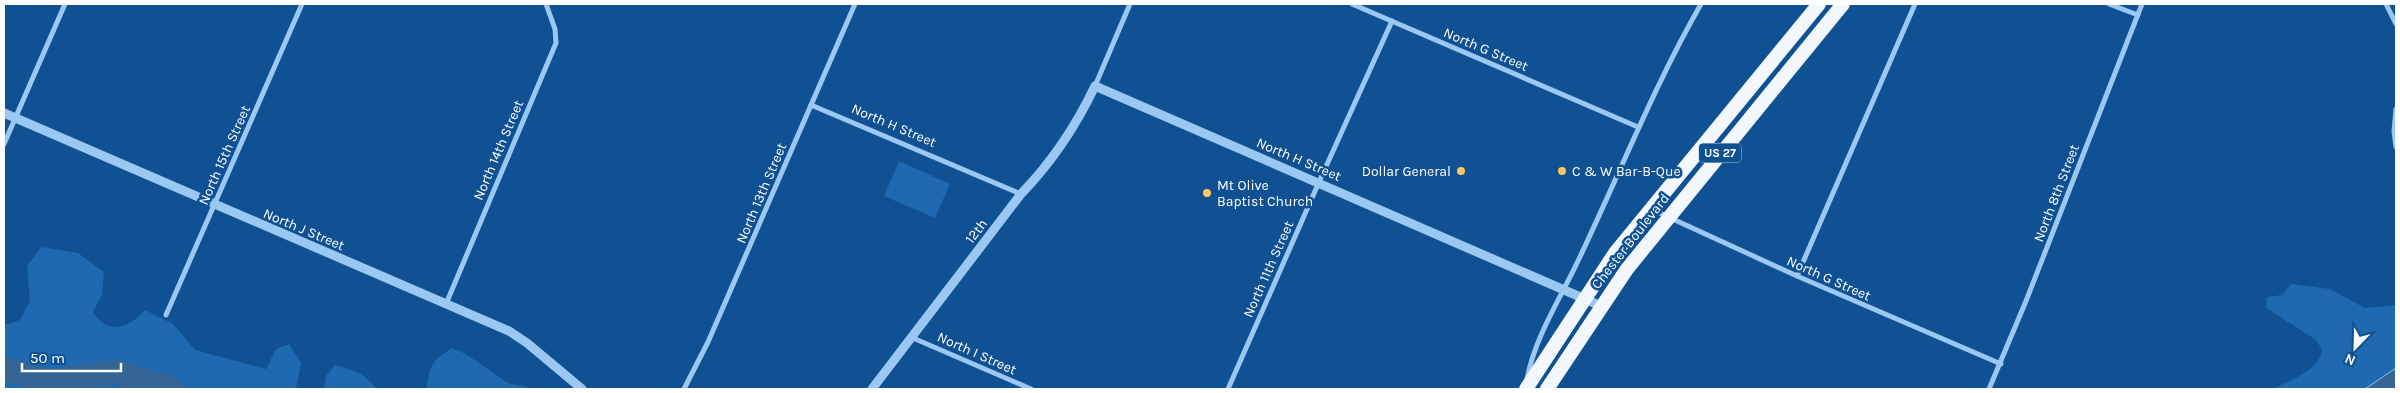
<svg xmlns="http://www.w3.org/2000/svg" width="2400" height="393" font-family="Karla,sans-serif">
<rect width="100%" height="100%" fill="#0f5192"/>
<g fill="#1e69af">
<path d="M899,161L950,184L935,218L884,196Z"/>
<path d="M41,247L78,253L104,272L102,295L93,312C107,336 130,328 145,310L173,324L195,350L266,369L276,349L289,344L301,363L296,389H4V325L20,320L30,301L27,266Z"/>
<path d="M2291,284L2330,289L2365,308L2395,305L2396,303V368L2365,389H2274C2291,379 2319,371 2322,350L2316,340L2266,308L2267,297L2282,295Z"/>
<path d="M452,348L466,354L508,383L535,389H427C429,365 432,361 452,348Z"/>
<path d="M335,365C351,369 367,374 376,389H324L326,376Z"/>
</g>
<path fill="#356595" stroke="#8cc5f7" d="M2396,368V389H2365L2393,370Z"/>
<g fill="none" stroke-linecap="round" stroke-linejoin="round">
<path stroke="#356595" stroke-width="24" d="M4,369L48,381L117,372L171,389"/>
<g stroke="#9ac8f3" stroke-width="5">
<path d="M1352,4L1638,127"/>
<path d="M2109,4L2138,15"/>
<path d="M2386,4L2396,24"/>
<path d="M1095,86L1130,4"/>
<path d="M811,105L1021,194"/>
<path d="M2396,109L2394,131L2396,147"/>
<path d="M4,144L65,4"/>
<path d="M1653,210L1797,276L2001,364"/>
<path d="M1797,276L1915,4"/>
<path d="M446,304L556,43L555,29L546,4"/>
<path d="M166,315L302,4"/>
<path d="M913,338L1031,389"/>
<path d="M1527,379C1535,337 1560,299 1578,261C1619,175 1654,86 1701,4"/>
<path d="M684,389L708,342L855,4"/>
<path d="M1228,389L1319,182L1392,21"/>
<path d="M1989,389L2026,301L2142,4"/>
</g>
<g stroke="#9ac8f3" stroke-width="9">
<path d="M4,113L509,331L527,343L582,389"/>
<path d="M872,389L1021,194C1052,162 1076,126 1095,86L1601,306"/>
</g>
<g stroke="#f3f8ff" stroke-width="14">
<path d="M1526,389L1615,253L1819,4"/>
<path d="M1547,389L1627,269L1843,4"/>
</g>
</g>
<g fill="#ffc65d" stroke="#0f5192" stroke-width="2">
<circle cx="1461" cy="171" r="5"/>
<circle cx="1562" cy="171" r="5"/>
<circle cx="1207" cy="193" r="5"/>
</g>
<g text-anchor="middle" stroke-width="5" stroke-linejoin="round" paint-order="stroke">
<rect fill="#0f5192" stroke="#b7cbde" stroke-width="1" x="1699" y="143.5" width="42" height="19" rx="4"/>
<g font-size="12" font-weight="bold" fill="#fff">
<text x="1720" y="157">US 27</text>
</g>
<g font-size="14" fill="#fff" stroke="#0f5192">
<text transform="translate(1486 49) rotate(23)" y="5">North G Street</text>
<text transform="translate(894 125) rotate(23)" y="5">North H Street</text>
<text transform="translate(498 150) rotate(-67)" y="5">North 14th Street</text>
<text transform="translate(224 155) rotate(-66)" y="5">North 15th Street</text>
<text transform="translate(1299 159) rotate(23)" y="5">North H Street</text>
<text transform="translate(761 193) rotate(-67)" y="5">North 13th Street</text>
<text transform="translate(2056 193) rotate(-69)" y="5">North 8th Street</text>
<text transform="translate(304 229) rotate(23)" y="5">North J Street</text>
<text transform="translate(976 231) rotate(-53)" y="5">12th</text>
<text transform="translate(1630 241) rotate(-52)" y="5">Chester Boulevard</text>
<text transform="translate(1268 269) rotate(-66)" y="5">North 11th Street</text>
<text transform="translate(1829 278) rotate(24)" y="5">North G Street</text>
<text transform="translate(977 353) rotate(24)" y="5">North I Street</text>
</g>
<g font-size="14" fill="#fff" stroke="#0f5192" text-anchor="start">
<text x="1451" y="176" text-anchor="end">Dollar General</text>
<text x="1572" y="176">C &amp; W Bar-B-Que</text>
<text x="1217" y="190">Mt Olive<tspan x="1217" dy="16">Baptist Church</tspan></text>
</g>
</g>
<rect width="2400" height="393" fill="none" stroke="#ffffff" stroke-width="10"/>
<g transform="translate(2355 348) rotate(203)" stroke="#0f5192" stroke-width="4" paint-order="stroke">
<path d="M0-4L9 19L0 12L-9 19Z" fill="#ffffff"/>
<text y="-8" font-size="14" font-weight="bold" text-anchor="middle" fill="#ffffff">N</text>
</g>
<path d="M22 363v8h99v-8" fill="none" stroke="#ffffff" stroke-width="2.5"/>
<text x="30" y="363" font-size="15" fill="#ffffff" stroke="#0f5192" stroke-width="4" paint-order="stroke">50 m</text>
</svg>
